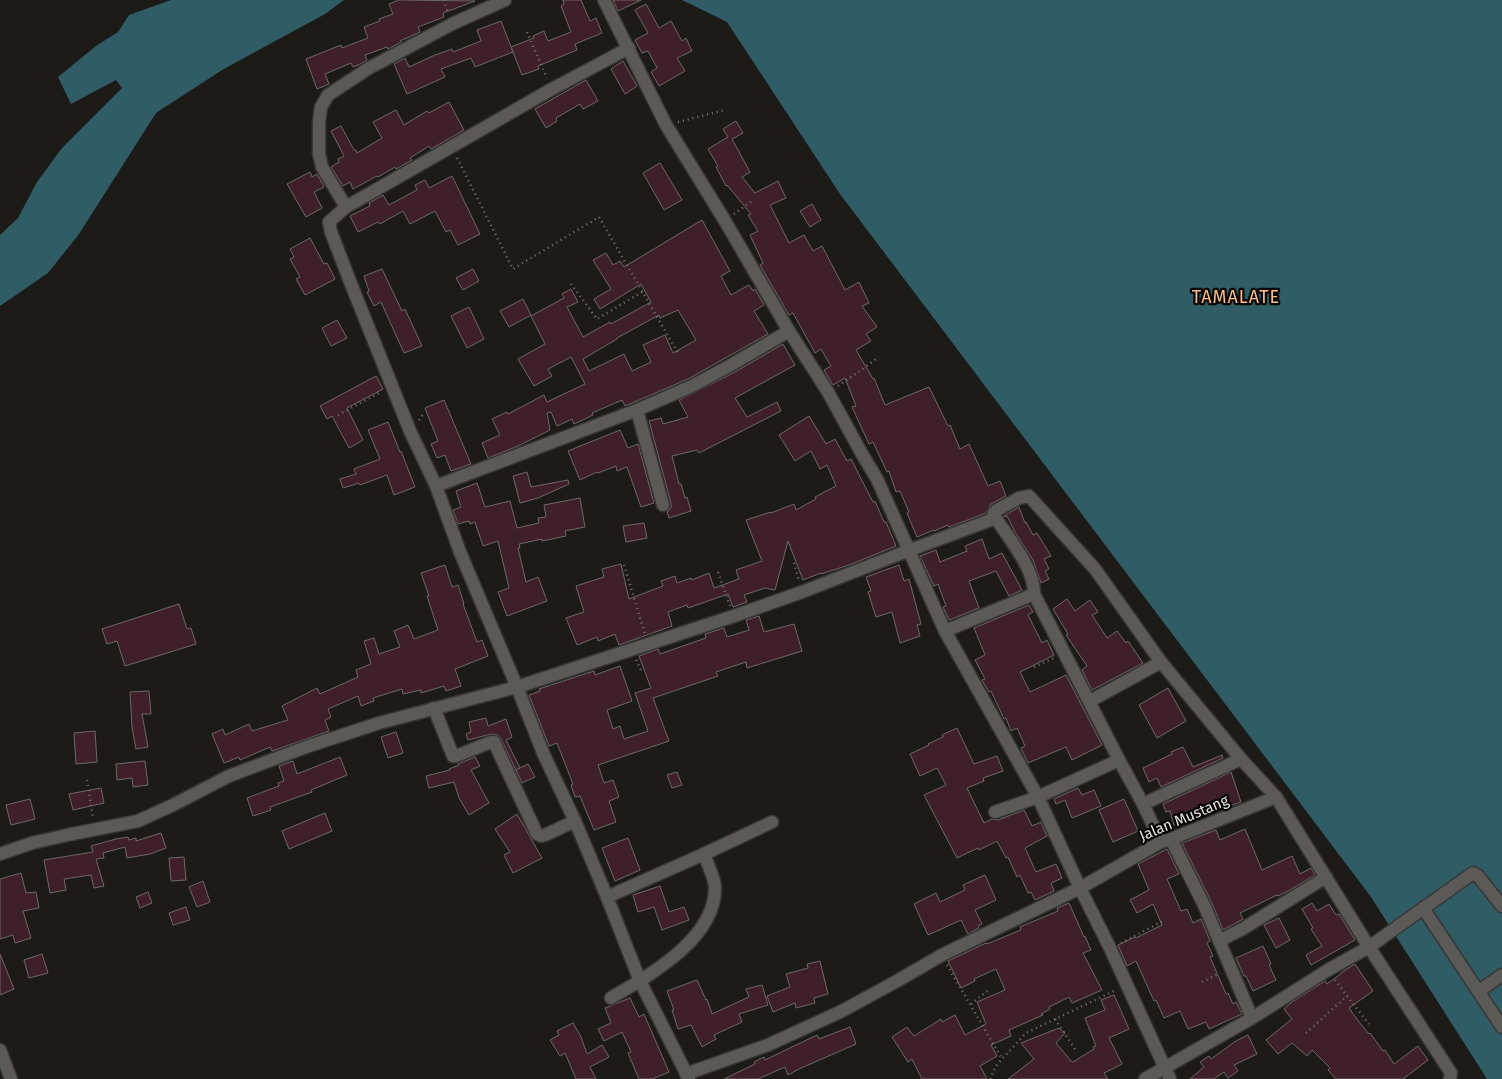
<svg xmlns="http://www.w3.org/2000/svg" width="1502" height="1079" font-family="'Fira Sans',sans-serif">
<rect width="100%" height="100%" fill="#1d1b18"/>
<g fill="#305c65">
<path d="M171,0H344L325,14L222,70L156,113L79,234L48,273L0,306V235L18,218L37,182L62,148L122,88L116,80L71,104L58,77L96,46L118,32L129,15Z"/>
<path d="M682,0H1502V1079H1487L1371,897L840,194L727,22Z"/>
</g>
<g fill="#3f1f2a" stroke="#6e686a" fill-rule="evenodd">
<path d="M399,0L475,1L443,13L444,17L418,27L420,32L400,41L401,42L388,49L387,47L365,55L367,60L360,64L353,67L351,63L325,74L329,84L317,89L306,59L341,45L342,48L368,38L364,27L380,21L379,19L393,14L389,4Z"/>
<path d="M563,0H581L590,21L596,18L602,33L575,44L577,50L538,66L539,69L522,75L511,47L534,38L533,36L544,31L548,41L571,32L561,6L564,4Z"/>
<path d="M613,0H641L618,11Z"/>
<path d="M646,4L659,28L671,21L682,41L686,38L692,51L677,58L685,71L659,86L651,72L657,68L648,51L642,53L635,40L648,33L635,10Z"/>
<path d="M501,21L513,52L475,67L471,58L441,69L445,77L407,94L394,64L405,58L409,67L435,55L452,49L453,52L481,41L477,30Z"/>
<path d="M623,61L637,86L625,94L611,69Z"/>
<path d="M586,80L598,101L583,109L580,104L556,118L557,121L546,128L535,109Z"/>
<path d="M449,102L464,130L431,149L429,146L410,158L412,160L396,169L395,167L378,177L377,176L353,189L350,182L343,186L331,167L339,162L338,159L344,156L331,131L341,126L354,150H356L357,153L382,138L373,122L396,110L404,125L427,111L429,113Z"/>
<path d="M736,121L743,133L732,139L750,172L742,177L755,193L778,181L786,198L770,205L789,243L804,235L813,251L822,246L845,290L859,282L869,303L862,306L877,327L866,334L871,341L856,350L873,379L874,378L885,405L929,387L948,426L950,425L960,449L969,444L988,486L1000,481L1006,496L991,504L986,513L949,527L948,525L934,531V530L917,537L907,513L909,512L900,491L896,492L889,471L887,472L873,442L869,444L852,407L856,406L845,378L833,385L824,370L831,366L821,349L815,353L793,313L789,315L760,265L763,263L750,235L758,231L748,215L751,214L727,185L726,186L716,167L718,166L708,149L728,137L723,129Z"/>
<path d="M660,163L682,200L664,210L643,173Z"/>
<path d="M310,172L312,177L317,174L324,187L314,192L322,208L306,217L287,184Z"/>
<path d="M452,176L480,234L458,245L450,230L446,232L435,211L410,224L403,211L380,224L378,222L358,232L350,216L370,206L369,203L383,195L389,205L417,190L415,185L425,180L429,188Z"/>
<path d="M812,204L821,220L810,227L800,211Z"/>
<path d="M702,220L730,271L721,276L731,295L749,285L753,291L755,289L764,305L754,311L768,334L688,379L625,406L622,400L592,413L593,415L574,424L572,419L557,426L551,412L547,413L550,430L518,446L488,458L482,443L500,435L492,419L507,412L508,414L544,395L547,402L585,384L571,357L548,369L552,376L534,386L518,359L545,344L531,316L564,298L562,294L571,289L578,302L567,307L583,337L610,322L611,324L651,302L641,284L600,309L594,299L611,289L593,260L606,253L613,265L620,261L624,267ZM678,310L696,340L673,353L665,335L643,345L651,362L632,371L624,354L589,371L583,359L617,339V338L659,315L660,318Z"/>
<path d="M310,238L324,264L327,263L335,279L305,295L296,279L300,277L290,259L294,257L290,249Z"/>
<path d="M382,269L402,311L405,309L422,346L404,353L381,302L374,306L367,292L369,291L364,276Z"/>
<path d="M473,269L479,281L463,290L456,278Z"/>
<path d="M523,299L531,315L509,327L500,311Z"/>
<path d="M469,307L484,339L467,348L451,316Z"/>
<path d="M337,320L347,338L331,346L322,328Z"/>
<path d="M783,344L795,365L735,398L747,417L777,402L781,411L699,453L697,450L672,456L679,484H681L685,498L687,497L691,511L669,518L667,512L671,508V503L649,421L661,418L663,424L688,417L679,400L735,372Z"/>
<path d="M376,376L383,389L347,408L363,440L349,448L332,416L327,419L320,406Z"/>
<path d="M444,400L471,464L451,471L445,455L437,458L431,444L438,441L425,408Z"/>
<path d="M809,416L826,444L835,439L847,461L851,459L873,502L875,501L884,522H886L896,546L849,565L821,574V573L803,580L788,541L775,590L765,588L744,595L747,602L733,607L728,594L688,608L687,605L668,612L672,626L619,645L615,634L598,641L597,637L577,645L566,618L584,612L576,586L604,577L602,569L621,564L629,599L663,586L661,581L675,576L677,583L691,578L692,580L709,573L714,588L739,579L736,570L762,561L746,520L771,512V513L794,504L796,510L816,499L815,497L836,486L827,465L820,469L811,451L795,461L779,435Z"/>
<path d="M388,422L400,452L401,451L415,487L394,495L387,475L360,485L359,483L343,488L340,479L356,474L354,469L380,459L368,430Z"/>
<path d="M620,430L628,448L638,444L654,503L641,507L627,467L617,471L616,466L598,473L597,472L580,480L568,451Z"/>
<path d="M527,472L531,487L568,480L569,484L538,498L520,503L513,476Z"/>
<path d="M477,483L485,507L510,501L517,528L539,523L538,518L546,517L544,505L580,498L585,527L565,531L566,536L542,541V539L519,544L520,548H518L526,582L538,577L547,601L507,616L498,592L509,588L498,541L483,546L475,522L470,524L469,521L458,524L453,510L461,507L456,491Z"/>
<path d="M1019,507L1025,523L1026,522L1033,535L1037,533L1051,556L1044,559L1049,569L1045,571L1049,579L1041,583L1033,560L1015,532L1007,516L1005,517L1004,516Z"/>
<path d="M644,523L647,538L626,542L623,526Z"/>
<path d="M982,539L989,559L1002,553L1022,590L1009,596L996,571L969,581L979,608L949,620L943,607L946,606L938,584L934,586L920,556L936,550L940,562L967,551L965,546Z"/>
<path d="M445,565L452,587L458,585L464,604H463L477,642L482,640L488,656L455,669L461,686L446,691L444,686L421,693V690L403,694L402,689L373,698L374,701L361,706L358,696L328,709L331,717L325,720L329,731L272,751L270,747L240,760L239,757L224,763L212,734L223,729L225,735L249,724L252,731L288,720L282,706L317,688L320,694L358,677L356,670L371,664L364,641L374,638L379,654L400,647L394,631L408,625L414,639L438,630L427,596H429L421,573Z"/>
<path d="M899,565L904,581L909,579L921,624L917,625L920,636L900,643L892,612L876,617L868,592L871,591L866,577Z"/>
<path d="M1067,599L1075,611L1090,600L1098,612L1092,615L1107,638L1117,631L1126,643L1128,641L1143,663L1092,690L1082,670L1087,666L1066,635L1068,634L1053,609Z"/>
<path d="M179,604L187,629L191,628L196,644L125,666L117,641L107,644L102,629Z"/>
<path d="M1029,605L1033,612L1028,615L1042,643L1047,640L1054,655L1020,672L1030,692L1066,675L1102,745L1072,760L1066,747L1028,763L1021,748L1025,746L1017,728L1011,731L1006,718L1004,719L991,691L989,692L982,680L985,679L975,660L985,655L974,628Z"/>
<path d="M759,616L764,632L794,624L802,651L747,668L746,662L716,672L718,676L653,698L669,741L598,765L604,783L613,780L619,797L609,801L616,822L594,830L580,796L575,797L571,785L573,784L557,743L549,746L529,695L540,691L539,689L594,671L595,675L620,666L632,701L607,710L613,729L620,726L624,739L648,731L635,693L651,688L639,656L658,649L660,654L706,638L705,634L724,628L727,637L749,630L746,620Z"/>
<path d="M1168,688L1186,721L1157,738L1139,705Z"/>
<path d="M149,691L151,714H142L148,747L136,749L132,727L130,692Z"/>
<path d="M486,718L488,726L506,719L512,737L506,740L520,768L516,770L501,739L498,735L491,734L468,740L466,734L471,732L469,722Z"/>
<path d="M957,728L974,764L997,756L1003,771L983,778L984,781L967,788L984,823L992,819L998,820L1024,810L1032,826L1041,822L1047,836L1025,848L1036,872L1056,864L1062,878L1051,883L1054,891L1035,900L1031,892L1028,893L1020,875L1017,877L1008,857L1006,858L997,841L979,850L978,848L957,858L924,795L946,785L937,768L920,776L910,754L929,745L928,744L943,737L942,735Z"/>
<path d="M95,731L97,762L76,764L74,733Z"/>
<path d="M396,732L403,753L388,758L381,737Z"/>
<path d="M1183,747L1193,767L1222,755L1223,758L1161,787L1157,778L1149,782L1143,768L1172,754L1171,752Z"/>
<path d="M340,757L347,775L311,790L312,792L270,807L271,810L253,816L247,798L279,786L278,783L284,781L279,766L293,761L297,774Z"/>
<path d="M475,757L480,766L471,770L489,803L469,815L459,798L454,782L429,788L426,776L450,770L449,769L459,765L458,764Z"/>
<path d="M145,761L148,785L133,787L132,778L117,780L116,764Z"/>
<path d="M528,764L535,777L522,783L516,770Z"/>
<path d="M677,772L682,785L672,788L667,775Z"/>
<path d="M1231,772L1241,802L1174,825L1170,811L1166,812L1163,804Z"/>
<path d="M101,788L104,803L73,810L69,794Z"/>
<path d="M1078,788L1082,795L1094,790L1101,806L1072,818L1065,800L1056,804L1054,799Z"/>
<path d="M30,799L35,819L11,825L6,805Z"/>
<path d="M1124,799L1138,831L1113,842L1099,810Z"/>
<path d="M325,813L332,831L289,849L282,831Z"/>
<path d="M517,814L542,858L513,873L504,855L510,852L495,829Z"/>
<path d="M1245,829L1262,870L1292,856L1300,874L1311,868L1315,875L1288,891L1278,896L1277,895L1240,913L1243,919L1223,930L1211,901L1182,843L1216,830L1220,840Z"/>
<path d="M161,833L166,848L150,854L127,858L125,847L103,853L104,858L96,859L104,886L94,888L91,875L64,879L66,890L50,893L44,860L93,852L91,846L116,839L128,837L129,840L136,838V841Z"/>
<path d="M628,838L640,870L615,881L602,848Z"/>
<path d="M1167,849L1179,874L1167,879L1181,911L1187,909L1193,923L1201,919L1210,941L1207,943L1213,956L1210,957L1226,994L1228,993L1233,1004L1236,1002L1242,1014L1209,1029L1206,1022L1188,1029L1180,1011L1164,1018L1156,1000L1154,1001L1136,961L1127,966L1118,945L1135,937L1136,938L1162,925L1153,904L1137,913L1130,900L1149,890L1138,864Z"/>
<path d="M184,857L186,880L171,881L169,858Z"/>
<path d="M21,873L26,893L36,892L39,908L23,911L31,938L15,943L13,935L0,939V879Z"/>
<path d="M985,875L996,900L975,910L982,924L978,926L979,928L968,934L961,920L928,935L914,904L936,893L940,902L965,890L963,885Z"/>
<path d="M203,881L210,902L197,907L189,887Z"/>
<path d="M660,886L669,912L684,907L689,920L662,930L654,907L638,912L633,895Z"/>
<path d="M148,892L152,903L140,908L136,897Z"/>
<path d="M1069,903L1084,937L1085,936L1091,950L1083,953L1102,990L1072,1003L1069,997L1049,1007L1050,1009L1041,1014L1043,1015L1009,1030L1011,1036L991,1045L997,1056L980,1066L987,1079H922L912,1059L908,1062L892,1037L907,1027L914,1036L941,1019L942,1022L955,1015L965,1035L986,1024L977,1002L1005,990L996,969L974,979L975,981L961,988L948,961L986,943L987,944L1021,930L1020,927L1058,911L1057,908Z"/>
<path d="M1312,903L1317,911L1329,904L1336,915L1339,914L1355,940L1311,965L1306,955L1322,946L1311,929L1313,928L1302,909Z"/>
<path d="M186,907L190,920L173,925L169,913Z"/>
<path d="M1279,918L1290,940L1276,948L1264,925Z"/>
<path d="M1263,946L1271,964L1269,965L1276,980L1253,991L1246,976H1244L1236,958Z"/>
<path d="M0,954L14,989L0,995Z"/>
<path d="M42,954L48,973L29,978L24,960Z"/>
<path d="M820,961L828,994L814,998L815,1003L796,1008L795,1003L773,1012L767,996L790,987L786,974L808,968L807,964Z"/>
<path d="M1355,964L1373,991L1349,1008L1359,1022L1369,1034L1370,1033L1383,1051L1385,1050L1394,1064L1418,1046L1428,1060L1403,1079H1336L1328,1070L1330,1068L1312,1050L1307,1056L1292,1043L1278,1054L1266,1040L1292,1019L1284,1009L1292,1002L1325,981L1327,984L1342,973V972Z"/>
<path d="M697,980L706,1000L707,999L712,1014L749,997L746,989L762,985L768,1005L739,1014L742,1022L714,1035L716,1039L702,1047L691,1025L678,1029L672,1010H674L667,991Z"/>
<path d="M1114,995L1129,1029L1109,1038L1122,1064L1104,1073L1108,1079H1008L1034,1059L1021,1043L1059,1028L1065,1033L1056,1043L1071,1061L1073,1062L1094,1049L1093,1047L1096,1046L1085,1018L1105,1010L1101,1000Z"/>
<path d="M630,998L639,1017L644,1014L669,1072L652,1079H639L628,1053L631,1052L622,1032L604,1041L598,1029L611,1023L605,1008Z"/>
<path d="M573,1023L581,1037L587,1054L602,1045L609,1057L590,1067L596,1079H576L565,1053L560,1056L550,1040L559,1035L557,1031Z"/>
<path d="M850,1027L856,1044L801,1068L788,1075L785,1067L758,1079H724L755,1064L754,1062L764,1057L765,1060L817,1035L819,1039Z"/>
<path d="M1248,1035L1257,1054L1234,1065L1238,1071L1228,1078L1224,1072L1214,1079H1190L1204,1067L1200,1062L1209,1056L1211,1059L1236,1041Z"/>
</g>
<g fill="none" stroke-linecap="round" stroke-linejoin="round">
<g stroke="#393734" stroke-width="15">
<g id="minor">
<path d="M604,0L666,125L725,221L789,331L828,392L862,454L877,479L945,631L1038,797L1080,888L1110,948L1170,1079"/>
<path d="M629,48L552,89L346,207L329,222L331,232L351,284L410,431L436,486L460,552L517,687L544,755L575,821L607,897L640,981L689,1079"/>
<path d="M346,207L322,167L319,154V122L321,107L328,95L369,68L390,57L452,24L505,0"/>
<path d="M637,410L663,505"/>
<path d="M436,486L637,410L692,386L731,365L789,331"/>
<path d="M995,517C1008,537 1035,569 1034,594L1119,760L1143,804L1161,842"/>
<path d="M945,631L1034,594"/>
<path d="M1090,701L1161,662"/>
<path d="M434,708L453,756H456L491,742H494L537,834L541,836L545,835L575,821"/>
<path d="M1143,804L1241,759"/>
<path d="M995,812L1038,797L1119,760"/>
<path d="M1171,839L1204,905L1252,1018"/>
<path d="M0,854L32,843L67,835L138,821L173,805L229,776L306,747L379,723L517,687L734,616L802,592L910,550L988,521L995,517L994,513L997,510L1019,498L1029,496L1095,569L1161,662L1241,759L1276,797L1369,947L1449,1070L1451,1073L1450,1079"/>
<path d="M607,897L704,854"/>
<path d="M1423,908L1502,1027"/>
<path d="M1219,941L1244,928L1326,877"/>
<path d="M1479,991L1502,975"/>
<path d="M611,998C649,975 716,939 715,887C715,879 707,863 704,854L772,822"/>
<path d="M0,1050L11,1079"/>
<path d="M686,1074L768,1045L842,1011L897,981L942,955L1080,888L1161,842L1171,839L1276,797"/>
<path d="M1145,1079L1252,1018L1328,970L1369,947L1473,873L1478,876L1502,906"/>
</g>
</g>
<g stroke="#787674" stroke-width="2.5" stroke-dasharray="1 4" stroke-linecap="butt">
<path d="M444,0L448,13"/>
<path d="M527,32L547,78"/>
<path d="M678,122L725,110"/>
<path d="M457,158L513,269L599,217L678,353"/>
<path d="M734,214L751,202"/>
<path d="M571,284L597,319L642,292"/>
<path d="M838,386L864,368L876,359"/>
<path d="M338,415L381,392"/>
<path d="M419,420L424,413"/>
<path d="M794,563L799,581"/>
<path d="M624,565L645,634"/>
<path d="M718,572L730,606"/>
<path d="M636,660L642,672"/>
<path d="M1034,667L1054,658"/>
<path d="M87,780L93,818"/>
<path d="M1121,943L1163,921"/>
<path d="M947,965L1002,1059"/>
<path d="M1335,980L1347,996L1369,1024"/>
<path d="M1202,982L1220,973"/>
<path d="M971,1004L990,989"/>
<path d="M1055,1019L1077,1052"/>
<path d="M1306,1033L1347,996"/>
<path d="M990,1079L996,1066L1002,1059L1026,1033L1116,990"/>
</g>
<use href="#minor" stroke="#5b5a58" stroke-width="12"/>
</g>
<g text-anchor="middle" stroke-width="4.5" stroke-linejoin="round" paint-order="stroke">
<g font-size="15" fill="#e4e2e0" stroke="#070605">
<text transform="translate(1184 818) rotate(-23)" y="5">Jalan Mustang</text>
</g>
<g font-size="18" letter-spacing="1" fill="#f9ba85" stroke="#070605">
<text x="1236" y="303">TAMALATE</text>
</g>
</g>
</svg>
